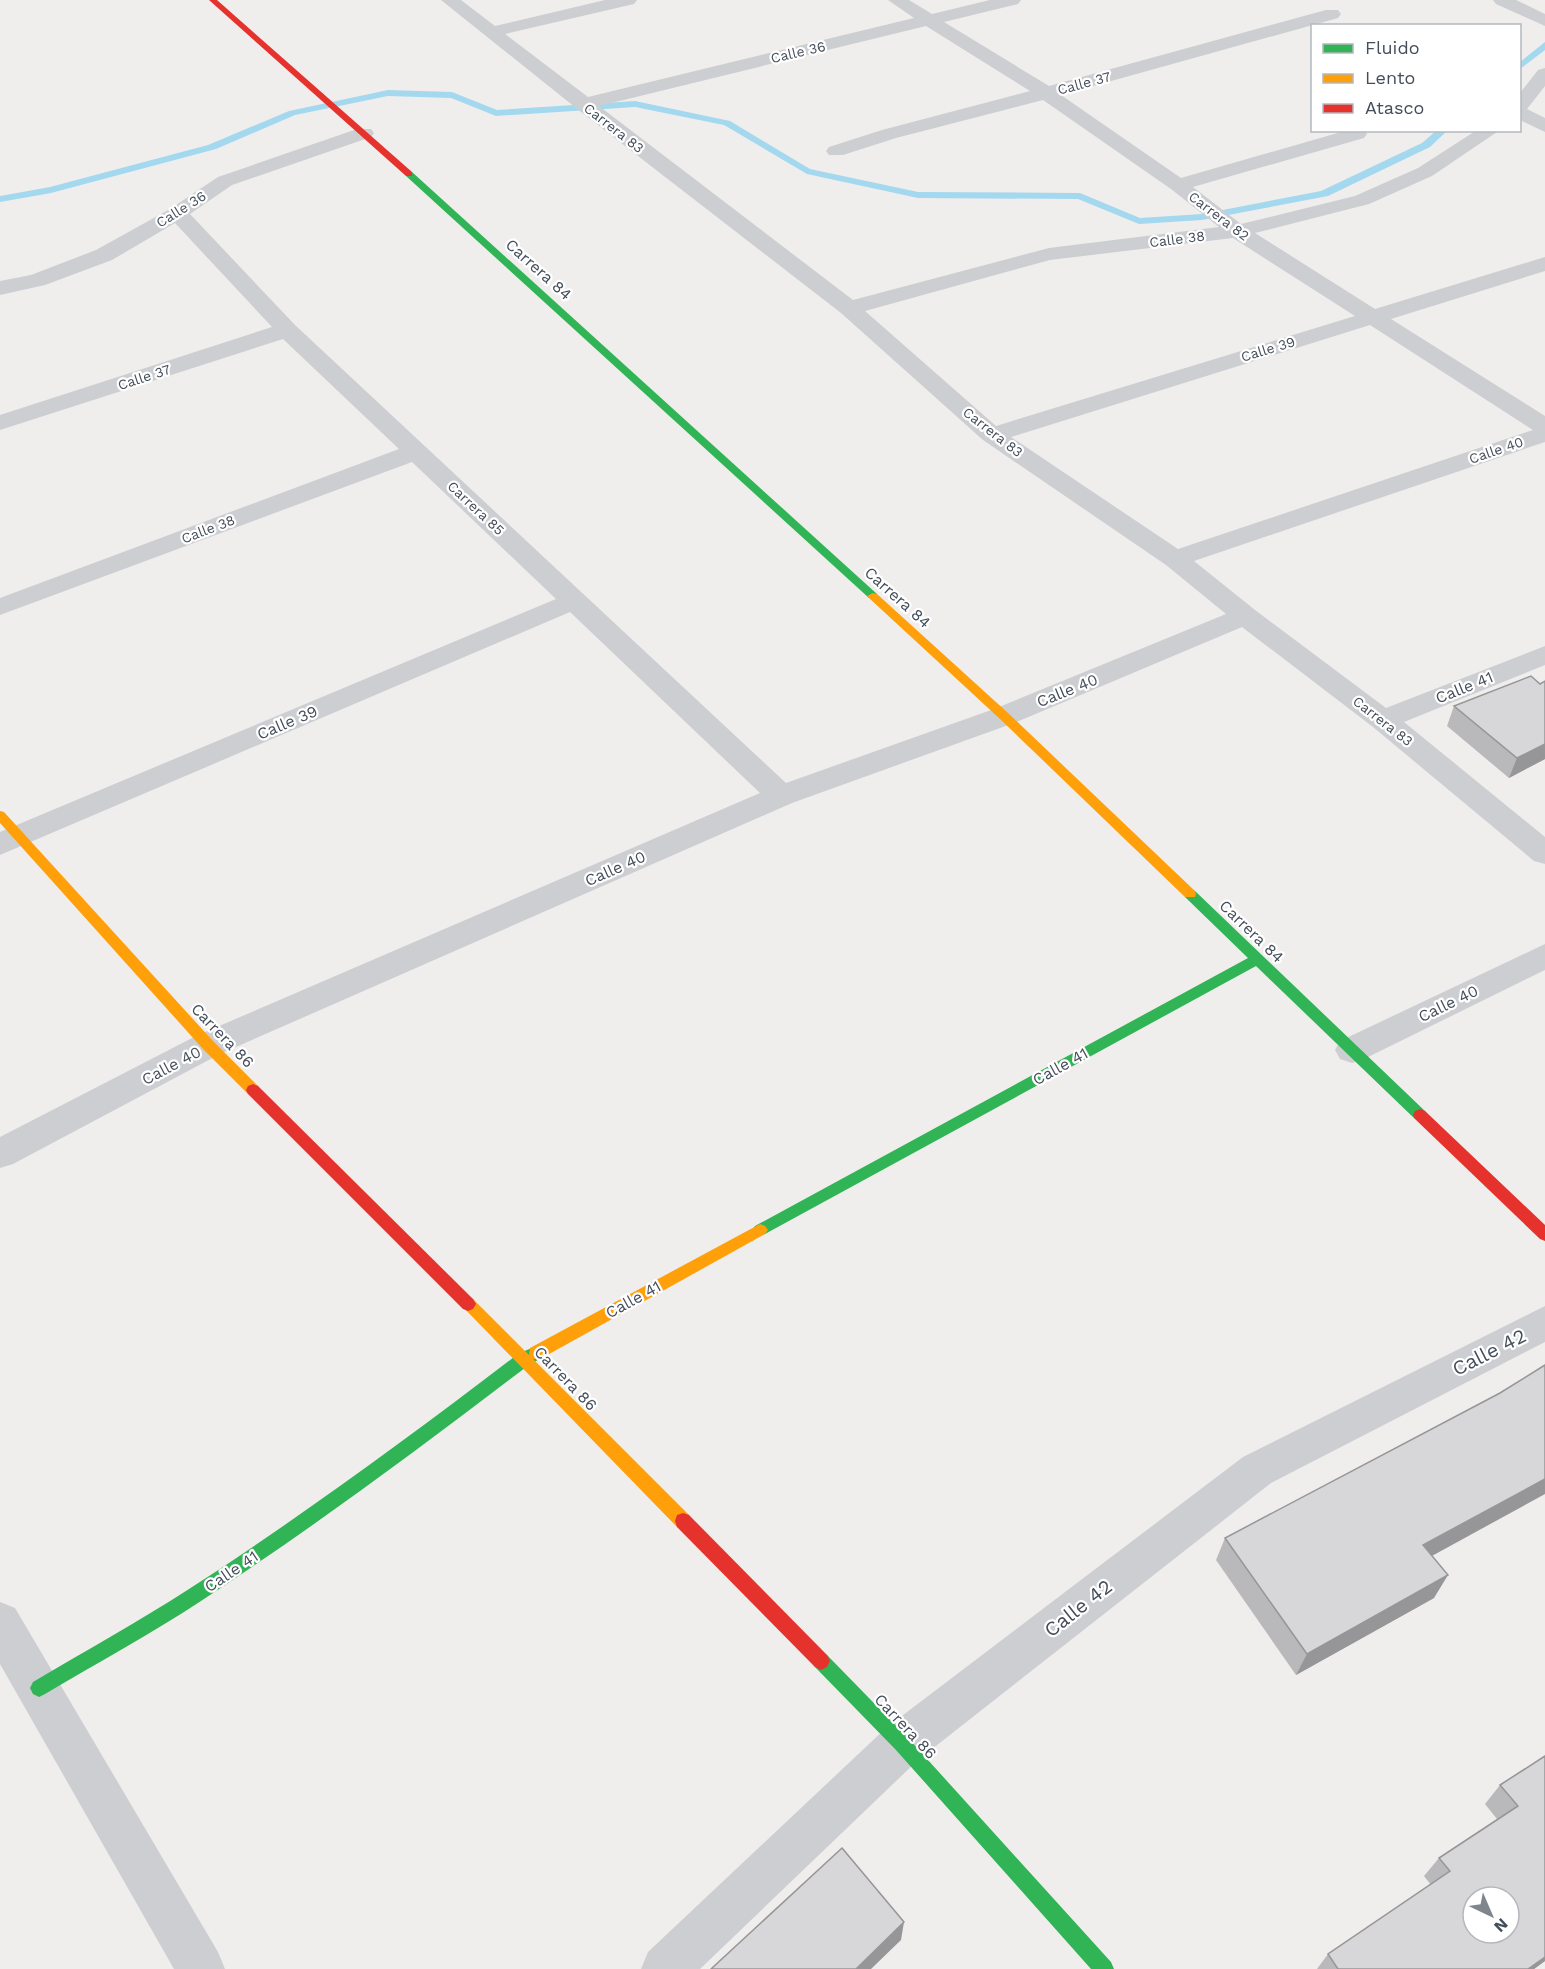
<svg xmlns="http://www.w3.org/2000/svg" width="1545" height="1969" font-family="'Work Sans',sans-serif">
<rect width="100%" height="100%" fill="#efeeed"/>
<g fill="none" stroke-linecap="round" stroke-linejoin="round">
<g fill="#a3d8ef" fill-rule="evenodd">
<path d="M1545,42V50L1520,69V62Z"/>
<path d="M388,90L452,92L497,110L635,101L730,121L810,169L918,192L1080,193L1140,218L1202,214L1321,191L1422,143L1437,130H1448L1430,147L1328,196L1202,220L1139,224L1078,199L918,198L807,174L724,125L635,107L496,116L451,98L388,96L295,115L216,149L51,193L0,202V196L50,187L208,145L289,111Z"/>
</g>
<g fill="#ccced1" fill-rule="evenodd">
<path d="M441,0H461L495,26L605,0H637L634,4L505,34L588,97L914,18L888,0H909L932,14L990,0H1021L1018,4L944,22L1049,86L1326,10H1338L1341,14L1338,18L1061,95L1181,178L1348,130H1364L1367,134L1364,138L1193,187L1241,224L1355,196L1418,168L1477,130H1500L1432,176L1369,204L1255,233L1375,309L1545,257V271L1391,319L1545,416V442L1194,561L1255,610L1386,708L1545,646V665L1404,722L1545,837V864L1534,861L1373,727L1242,627L1014,723L792,803L220,1054L13,1164L0,1168V1137L196,1036L760,793L570,612L0,855V832L556,599L412,462L0,615V598L399,449L283,339L0,430V415L272,327L175,223L112,260L45,285L0,295V281L31,275L96,250L170,209L218,177L357,129H371L374,133L371,137L232,185L190,214L295,325L786,783L994,709L1226,614L1166,565L983,440L841,313L576,108ZM926,26L1030,91L882,130L829,147L826,151L829,155H843L896,138L1043,100L1171,189L1219,227L1049,248L853,300L599,106ZM1233,238L1355,316L996,426L865,311L1050,260ZM1370,325L1533,430L1178,549L1011,437Z"/>
<path d="M1493,0H1516L1545,14V26L1496,4Z"/>
<path d="M1545,68V86L1527,109L1545,118V132L1520,120V93L1538,70Z"/>
<path d="M1545,944V970L1364,1059L1352,1063L1340,1059L1335,1050L1340,1041Z"/>
<path d="M1545,1306V1342L1271,1483L918,1760L700,1969H641L648,1952L886,1728L1243,1457Z"/>
<path d="M0,1602L15,1608L218,1952L225,1969H174L0,1664Z"/>
</g>
<g fill="#30b455" fill-rule="evenodd">
<path d="M406,172H412L877,594V598H869L406,176Z"/>
<path d="M1190,889L1195,891L1425,1111L1427,1115L1425,1119H1415L1256,966L765,1234L760,1236L755,1234L752,1230L755,1226L1248,958L1185,897L1184,894L1185,891Z"/>
<path d="M536,1346L542,1348L544,1353L542,1358L530,1364C423,1446 314,1527 201,1601C151,1634 97,1663 45,1694L39,1697L33,1694L30,1688L33,1682C85,1651 138,1622 189,1589C302,1516 411,1436 518,1354Z"/>
<path d="M821,1652L827,1655L908,1738L1111,1962L1114,1969H1091L896,1750L815,1667L812,1661L815,1655Z"/>
</g>
<g fill="#ff9f0a" fill-rule="evenodd">
<path d="M873,593L877,594L1008,713L1195,891L1196,894L1195,897H1185L1000,719L869,598L867,596Z"/>
<path d="M0,811L4,812L213,1041L258,1086L260,1090L258,1094H248L203,1049L0,823Z"/>
<path d="M760,1224L765,1226L768,1230L765,1234L542,1358L533,1359L689,1515L691,1521L689,1527L683,1529L677,1527L460,1304L463,1299L468,1297L473,1299L529,1355L530,1348Z"/>
</g>
<g fill="#e5322d" fill-rule="evenodd">
<path d="M209,0H217L412,172V176H406Z"/>
<path d="M253,1084L258,1086L473,1299L476,1304L473,1309L468,1311L463,1309L248,1094L246,1090L248,1086Z"/>
<path d="M1420,1109L1425,1111L1545,1225V1241L1540,1239L1415,1119L1413,1115L1415,1111Z"/>
<path d="M683,1513L689,1515L827,1655L830,1661L827,1667L821,1670L815,1667L677,1527L675,1521L677,1515Z"/>
</g>
</g>
<g fill="#b9b9bb">
<path d="M1545,681V759L1509,778L1447,726L1454,706L1540,684Z"/>
<path d="M1225,1538L1432,1556L1434,1598L1296,1675L1216,1560Z"/>
<path d="M1545,1756V1961L1534,1969H1317L1328,1954L1431,1885L1424,1876L1439,1858L1497,1819L1485,1804L1500,1785Z"/>
</g>
<g fill="#969698">
<path d="M1545,744V759L1509,778L1517,758Z"/>
<path d="M1545,1479V1494L1410,1568L1423,1545Z"/>
<path d="M1448,1575L1434,1598L1296,1675L1307,1654Z"/>
<path d="M904,1922L901,1940L871,1969H856Z"/>
<path d="M1545,1957V1961L1534,1969H1528Z"/>
</g>
<g fill="#d7d7d9" stroke="#969698" stroke-width="1.5" fill-rule="evenodd">
<path d="M1531,676L1540,684L1545,681V744L1517,758L1454,706Z"/>
<path d="M1545,1365V1479L1423,1545L1448,1575L1307,1654L1225,1538L1500,1393Z"/>
<path d="M1545,1756V1957L1528,1969H1338L1328,1954L1450,1871L1439,1858L1518,1806L1500,1785ZM1473,1897H1509V1933H1473Z"/>
<path d="M842,1848L904,1922L856,1969H711Z"/>
</g>
<g text-anchor="middle" stroke-width="4.5" stroke-linejoin="round" paint-order="stroke">
<g font-size="14" fill="#444e5b" stroke="#fff">
<text transform="translate(798 52) rotate(-13)" y="5">Calle 36</text>
<text transform="translate(1084 83) rotate(-15)" y="5">Calle 37</text>
<text transform="translate(614 128) rotate(38)" y="5">Carrera 83</text>
<text transform="translate(181 209) rotate(-32)" y="5">Calle 36</text>
<text transform="translate(1219 216) rotate(37)" y="5">Carrera 82</text>
<text transform="translate(1177 239) rotate(-7)" y="5">Calle 38</text>
<text transform="translate(1268 349) rotate(-17)" y="5">Calle 39</text>
<text transform="translate(144 377) rotate(-18)" y="5">Calle 37</text>
<text transform="translate(993 432) rotate(38)" y="5">Carrera 83</text>
<text transform="translate(1496 450) rotate(-19)" y="5">Calle 40</text>
<text transform="translate(476 508) rotate(43)" y="5">Carrera 85</text>
<text transform="translate(208 529) rotate(-21)" y="5">Calle 38</text>
<text transform="translate(1383 721) rotate(38)" y="5">Carrera 83</text>
</g>
<g font-size="16" fill="#444e5b" stroke="#fff">
<text transform="translate(539 269) rotate(42)" y="6">Carrera 84</text>
<text transform="translate(898 597) rotate(42)" y="6">Carrera 84</text>
<text transform="translate(1464 687) rotate(-22)" y="6">Calle 41</text>
<text transform="translate(1067 690) rotate(-22)" y="6">Calle 40</text>
<text transform="translate(287 722) rotate(-23)" y="6">Calle 39</text>
<text transform="translate(615 868) rotate(-24)" y="6">Calle 40</text>
<text transform="translate(1252 931) rotate(44)" y="6">Carrera 84</text>
<text transform="translate(1448 1003) rotate(-26)" y="6">Calle 40</text>
<text transform="translate(223 1035) rotate(46)" y="6">Carrera 86</text>
<text transform="translate(171 1065) rotate(-28)" y="6">Calle 40</text>
<text transform="translate(1060 1066) rotate(-29)" y="6">Calle 41</text>
<text transform="translate(633 1299) rotate(-29)" y="6">Calle 41</text>
<text transform="translate(566 1378) rotate(46)" y="6">Carrera 86</text>
<text transform="translate(231 1571) rotate(-34)" y="6">Calle 41</text>
<text transform="translate(906 1726) rotate(47)" y="6">Carrera 86</text>
</g>
<g font-size="20" fill="#444e5b" stroke="#fff">
<text transform="translate(1489 1352) rotate(-27)" y="7">Calle 42</text>
<text transform="translate(1078 1608) rotate(-38)" y="7">Calle 42</text>
</g>
</g>
<rect x="1311" y="24" width="210" height="108" fill="#ffffff" stroke="#b4b8bd" stroke-width="1.5"/>
<rect x="1323" y="44" width="30" height="9" fill="#30b455" stroke="#b4b8bd" stroke-width="1.5"/>
<text x="1365" y="54" font-size="18" fill="#444e5b">Fluido</text>
<rect x="1323" y="74" width="30" height="9" fill="#ff9f0a" stroke="#b4b8bd" stroke-width="1.5"/>
<text x="1365" y="84" font-size="18" fill="#444e5b">Lento</text>
<rect x="1323" y="104" width="30" height="9" fill="#e5322d" stroke="#b4b8bd" stroke-width="1.5"/>
<text x="1365" y="114" font-size="18" fill="#444e5b">Atasco</text>
<g transform="translate(1491 1915) rotate(136)"><circle r="28" fill="#ffffff" stroke="#b4b8bd" stroke-width="1.5"/>
<path d="M0-4.5L10 22L0 15L-10 22Z" fill="#80868e"/>
<text y="-9" font-size="16" font-weight="bold" text-anchor="middle" fill="#444e5b">N</text>
</g>
</svg>
